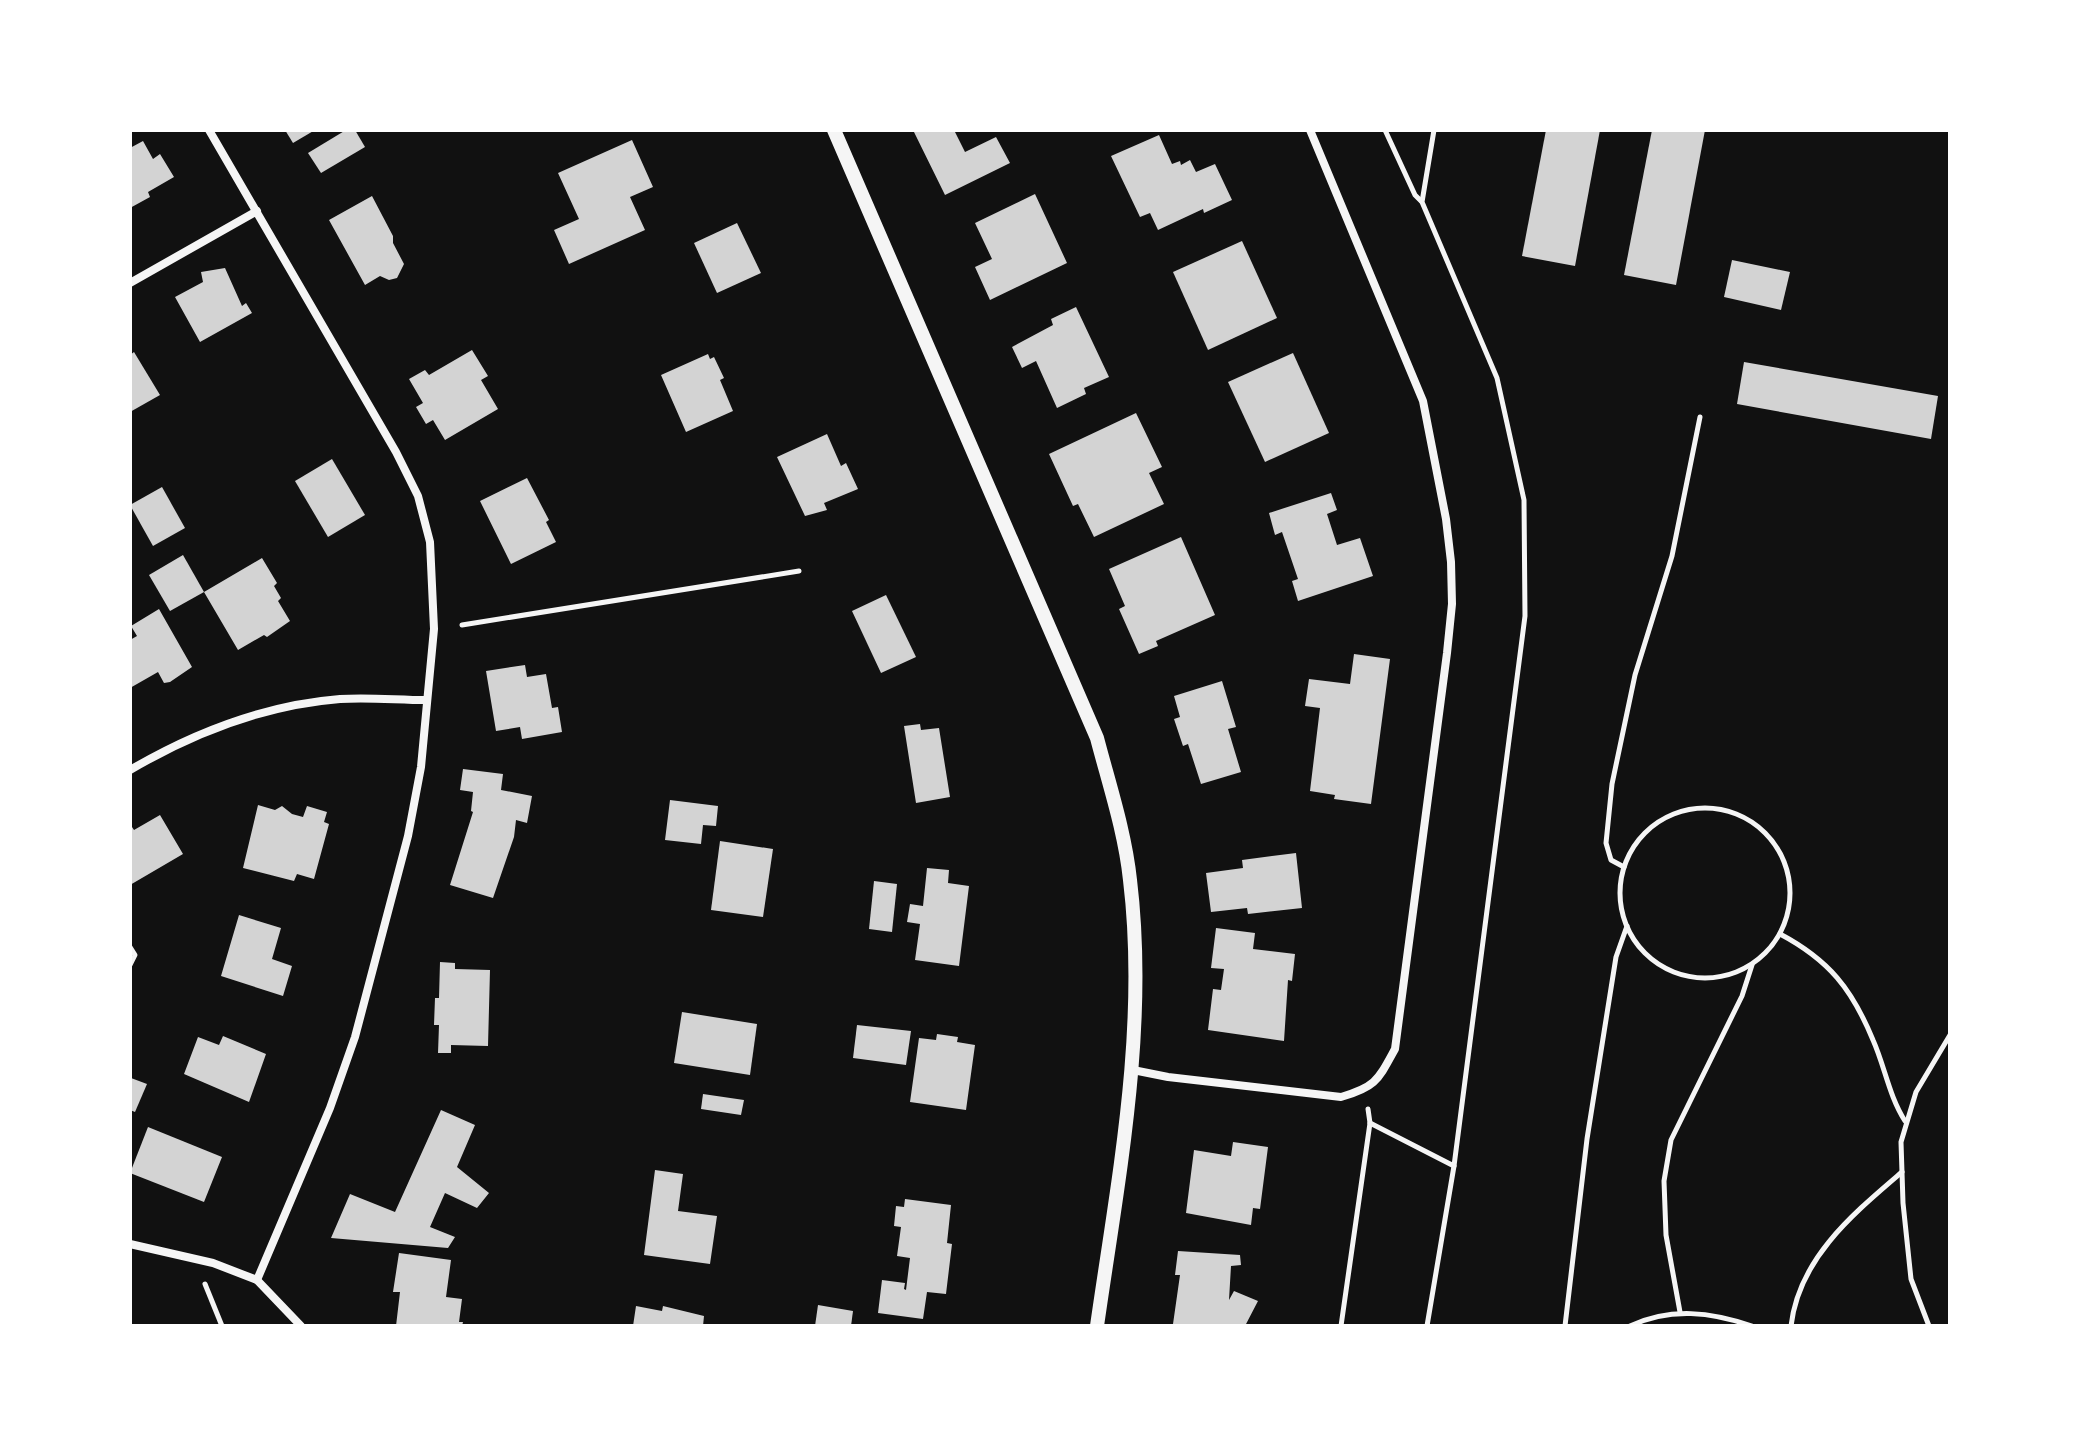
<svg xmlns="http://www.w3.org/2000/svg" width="2080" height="1456" font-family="'Asap Condensed',sans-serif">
<rect width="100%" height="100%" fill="#111"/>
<g fill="#d3d3d3">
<path d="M285,130H315L293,143Z"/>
<path d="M346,130H355L365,147L321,173L308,153Z"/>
<path d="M913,130H954L965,152L996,137L1010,163L945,195Z"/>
<path d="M1546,130H1600L1575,266L1522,256Z"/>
<path d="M1652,130H1705L1676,285L1624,275Z"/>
<path d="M1159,135L1172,164L1180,161L1181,165L1190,160L1196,172L1215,164L1232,200L1204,213L1203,209L1158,230L1150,213L1140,217L1111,156Z"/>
<path d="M632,140L653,187L630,197L645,230L569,264L554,230L579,219L558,173Z"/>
<path d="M143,141L153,159L160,154L174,177L148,192L150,197L130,208V148Z"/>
<path d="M1035,194L1067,263L990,300L975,267L992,259L975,223Z"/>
<path d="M372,196L393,236V243L404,264L397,278L389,280L380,276L365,285L329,220Z"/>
<path d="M737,223L761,273L717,293L694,243Z"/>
<path d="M1242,241L1277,318L1208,350L1173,272Z"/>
<path d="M1732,260L1790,272L1781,310L1724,297Z"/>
<path d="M225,268L242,306L246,303L252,313L200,342L175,297L203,282L201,272Z"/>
<path d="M1076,307L1109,377L1084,388L1086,394L1057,408L1036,361L1022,368L1012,347L1053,325L1051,319Z"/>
<path d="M472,350L488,376L481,380L498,409L445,440L433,420L426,424L416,407L423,403L409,379L425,370L429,375Z"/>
<path d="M134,352L160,395L130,412V355Z"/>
<path d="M1293,353L1329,433L1265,462L1228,382Z"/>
<path d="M708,354L710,359L714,357L724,378L720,380L733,411L686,432L661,375Z"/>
<path d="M1744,362L1938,396L1931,439L1737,404Z"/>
<path d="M1136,413L1162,467L1149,473L1164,504L1094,537L1078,504L1073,506L1049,454Z"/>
<path d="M827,434L841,466L846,463L858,489L824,503L827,510L805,516L777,457Z"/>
<path d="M332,459L365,515L328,537L295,481Z"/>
<path d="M527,478L549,520L546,522L556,542L511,564L480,501Z"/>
<path d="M162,487L185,528L153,546L130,505Z"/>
<path d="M1331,493L1337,510L1327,514L1337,545L1360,538L1373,576L1298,601L1292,581L1298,579L1282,532L1275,535L1269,513Z"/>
<path d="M1181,537L1215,615L1156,641L1158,646L1139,654L1119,609L1125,606L1109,569Z"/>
<path d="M183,555L204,592L170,611L149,575Z"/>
<path d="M262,558L277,583L274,586L281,598L278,601L290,621L267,637L264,635L238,650L204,592Z"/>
<path d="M886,595L916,657L881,673L852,611Z"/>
<path d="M159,609L192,667L170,682L164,683L158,672L130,688V640L137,636L131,626Z"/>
<path d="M1354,654L1390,659L1371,804L1334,799L1335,795L1310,791L1320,708L1305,706L1309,679L1350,684Z"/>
<path d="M525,665L527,677L546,674L552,708L558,707L562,732L522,739L520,727L496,731L486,671Z"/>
<path d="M1222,681L1236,727L1228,729L1241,772L1201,784L1188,744L1183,746L1174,719L1180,717L1174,696Z"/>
<path d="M920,724L921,730L939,728L950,797L916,803L904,726Z"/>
<path d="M463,769L503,774L501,790L532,796L527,823L516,820L514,837L493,898L450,885L473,812L471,811L473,792L460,790Z"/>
<path d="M670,800L718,806L716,826L703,825L701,844L665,840Z"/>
<path d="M258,805L275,810L282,806L292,814L303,817L307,806L327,812L324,822L329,824L314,879L297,874L294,881L243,868Z"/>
<path d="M160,815L183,854L130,885V824L134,830Z"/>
<path d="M720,841L773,849L763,917L711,910Z"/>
<path d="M1296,853L1302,908L1248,914L1247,908L1211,912L1206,873L1243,868L1242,860Z"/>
<path d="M927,868L949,870L948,883L969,886L959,966L915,960L920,924L907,922L910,904L923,906Z"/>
<path d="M874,881L897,884L892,932L869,929Z"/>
<path d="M239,915L281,928L272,959L292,966L283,996L221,976Z"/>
<path d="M1216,928L1255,933L1253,949L1295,954L1292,981L1288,980L1284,1041L1208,1030L1213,989L1221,990L1224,969L1211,968Z"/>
<path d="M440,962L455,963V969L490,970L488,1046L451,1045V1053H438L439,1025H434L435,998H439Z"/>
<path d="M682,1012L757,1024L750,1075L674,1063Z"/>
<path d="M857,1025L911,1031L906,1065L853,1058Z"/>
<path d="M937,1034L958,1037L957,1042L975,1045L966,1110L910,1102L919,1038L936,1040Z"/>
<path d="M223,1036L266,1054L249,1102L184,1074L198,1037L219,1045Z"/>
<path d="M131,1078L147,1084L135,1112L130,1110Z"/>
<path d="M703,1094L744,1100L741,1115L701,1109Z"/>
<path d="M441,1110L475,1125L457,1167L489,1193L477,1208L445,1193L430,1227L455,1237L448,1248L331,1238L350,1194L395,1212Z"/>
<path d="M148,1127L222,1157L204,1202L130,1173Z"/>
<path d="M1233,1142L1268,1147L1260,1209L1253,1208L1251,1225L1186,1213L1194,1150L1231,1156Z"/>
<path d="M655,1170L683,1174L678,1211L717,1216L710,1264L644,1255Z"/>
<path d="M905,1199L951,1205L947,1243L952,1244L946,1294L927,1292L923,1319L878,1313L882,1280L905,1283L904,1289L906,1290L910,1258L897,1256L901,1227L894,1226L896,1206L904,1207Z"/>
<path d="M1178,1251L1240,1255L1241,1265L1231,1266L1229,1300L1234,1291L1258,1301L1245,1326L1173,1324L1180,1275H1175Z"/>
<path d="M399,1253L451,1260L446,1297L462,1299L459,1322H463L462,1326H396L400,1292H393Z"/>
<path d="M818,1305L853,1311L851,1326H815Z"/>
<path d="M636,1306L662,1311L663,1306L704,1316L703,1326H633Z"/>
</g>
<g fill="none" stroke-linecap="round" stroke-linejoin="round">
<g stroke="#f5f5f5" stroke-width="5">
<path d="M1385,130L1415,195L1421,201"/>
<path d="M462,625L799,571"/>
<circle cx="1705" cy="893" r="85"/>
<path d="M1624,867L1611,860L1606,843L1612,784L1635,675L1672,556L1700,417"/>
<path d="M1780,934C1829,960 1852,989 1873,1040C1885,1067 1889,1096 1905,1121"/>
<path d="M130,947L135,955L130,965"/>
<path d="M1370,1123L1454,1166"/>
<path d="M205,1284L222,1326"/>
<path d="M1680,1312L1666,1235L1664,1181L1671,1140L1742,996L1752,965"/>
<path d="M1341,1326L1370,1123L1368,1109"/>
<path d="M1427,1326L1454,1166L1525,616L1524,500L1497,378L1422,202L1434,130"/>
<path d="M1565,1326L1587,1139L1616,957L1627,926"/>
<path d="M1630,1326C1671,1307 1711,1312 1752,1326"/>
<path d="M1791,1326C1799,1258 1853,1214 1902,1172"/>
<path d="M1929,1326L1911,1279L1903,1203L1901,1142L1916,1092L1950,1035"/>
</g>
<g stroke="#f5f5f5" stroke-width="8">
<path d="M209,130L396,452L418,496L430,542L434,629L421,767L408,836L355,1037L330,1108L257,1280"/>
<path d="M130,283L257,211"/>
<path d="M130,770C195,732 264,705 340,699C368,697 398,700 426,700"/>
<path d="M1133,1070L1168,1077L1341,1097C1376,1087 1378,1080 1395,1049L1447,653L1452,604L1451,562L1446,519L1423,401L1310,130"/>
<path d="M130,1244L213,1263L257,1280L301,1326"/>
</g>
<path stroke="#f5f5f5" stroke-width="14" d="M834,130L1097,738C1109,784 1125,832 1130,880C1148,1029 1118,1179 1097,1326"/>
</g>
<rect width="2080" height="1456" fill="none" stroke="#ffffff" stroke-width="264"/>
</svg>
